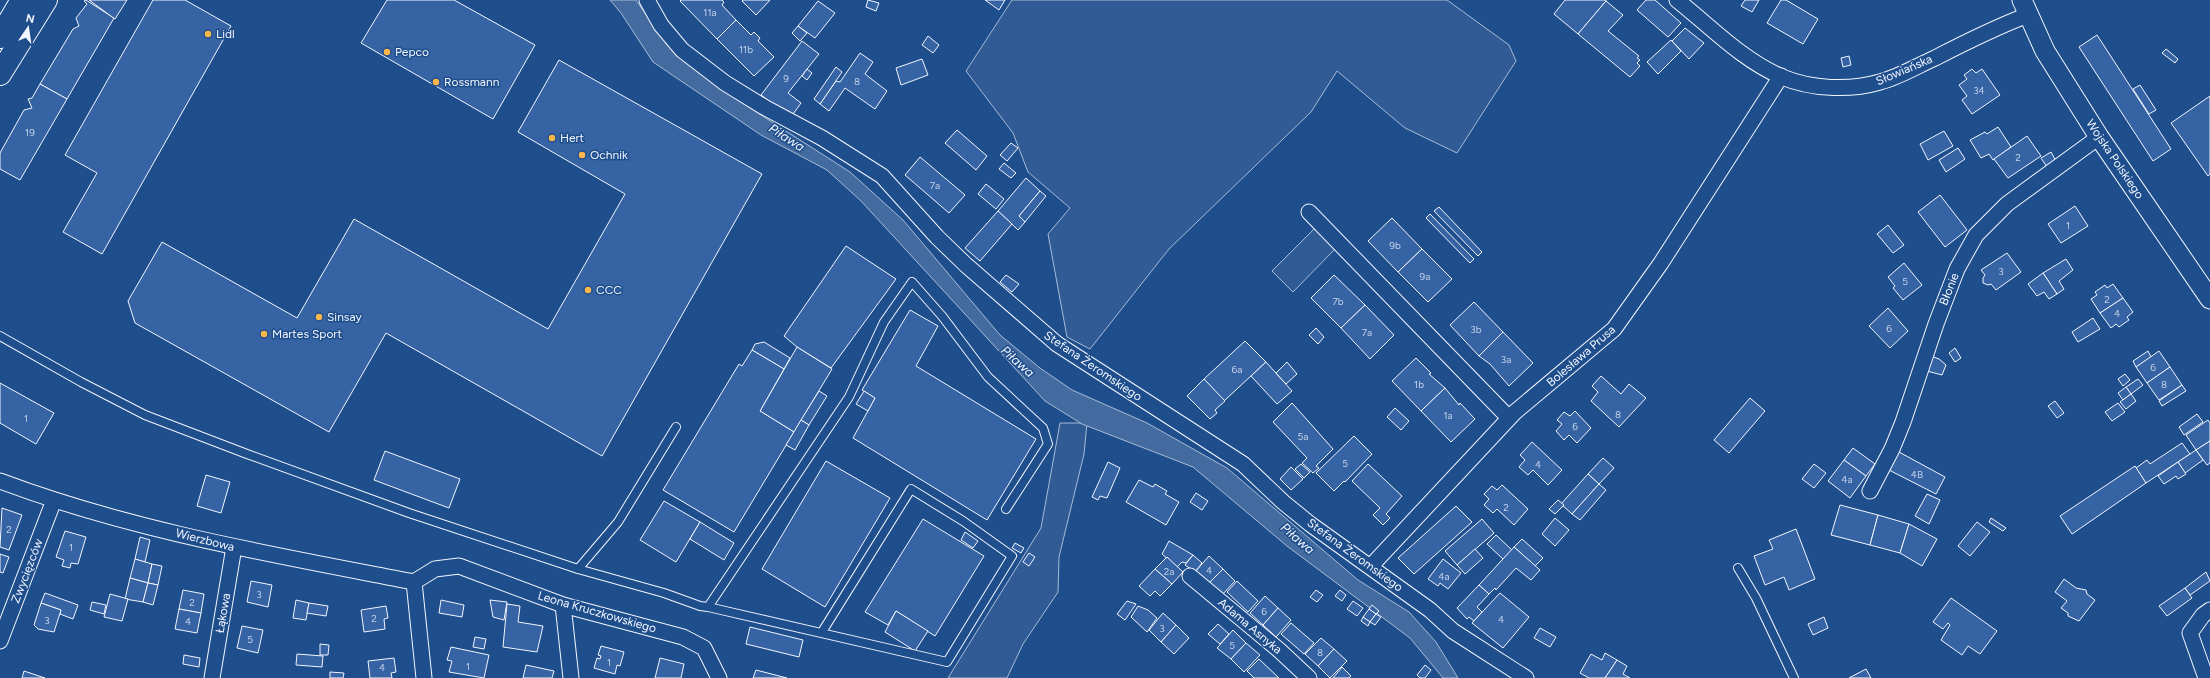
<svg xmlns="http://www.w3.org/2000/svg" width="2210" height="678" font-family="Figtree,sans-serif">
<rect width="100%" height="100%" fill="#1f4e8c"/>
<g fill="#305b95" stroke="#a8bbd7">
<path d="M1012,0H1447L1509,45L1516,61L1457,153L1405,128L1337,71L1311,112L1169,249L1090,349L1067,337L1048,234L1070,208L1028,172L1013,133L966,71Z"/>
<path d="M1316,227L1337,247L1293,292L1272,271Z"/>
<path d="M1060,423H1087L1084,454L1059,557L1058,592L1023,644L1007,678H948L1041,528Z"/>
</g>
<path fill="#446ba0" stroke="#a8bbd7" d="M610,0H636L668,46L736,99L850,172L903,220L1000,335L1040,368L1072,390L1147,423L1227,468L1358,580L1409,612L1436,642L1458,678H1443L1410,638L1287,546L1193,467L1082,424L1045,401L861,201L827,170L761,135L653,62L621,13Z"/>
<g fill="#3563a3" stroke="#f2f6ff">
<path d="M86,0L114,18L67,99L40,84L73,29L79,26L76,18L87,4L84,1Z"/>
<path d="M89,0H127L115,19Z"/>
<path d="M153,0H185L231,26L102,254L63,232L97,173L65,155Z"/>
<path d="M387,0H454L535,45L493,119L361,43Z"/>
<path d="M681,0H722L724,2L722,5L736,20L717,39L680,1Z"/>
<path d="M770,0L756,15L742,1L743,0Z"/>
<path d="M868,0L879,3L876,11L866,7Z"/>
<path d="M985,0H1005L999,10Z"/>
<path d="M1565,0H1606V1L1578,34L1554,14Z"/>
<path d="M1646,0H1655L1681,23L1668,37L1637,10Z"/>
<path d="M1745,0H1759L1752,12L1741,6Z"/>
<path d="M1781,0H1786L1818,19L1803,44L1767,23Z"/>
<path d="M818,1L835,13L815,38L798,26Z"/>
<path d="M1606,1L1623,15L1608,31L1639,56L1637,58L1640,60L1637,63L1640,66L1630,77L1578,34Z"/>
<path d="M736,20L751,35L754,32L760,38L758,41L774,57L754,76L717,39Z"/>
<path d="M798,26L807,33L800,41L792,33Z"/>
<path d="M1685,28L1704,43L1689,59L1672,41Z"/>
<path d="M2097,35L2171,149L2153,161L2079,47Z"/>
<path d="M928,36L939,45L933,53L922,45Z"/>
<path d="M1671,40L1681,51L1658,74L1647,62Z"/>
<path d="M802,41L819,54L788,93L801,103L791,117L761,95Z"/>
<path d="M2166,49L2178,59L2175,63L2162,53Z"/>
<path d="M860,53L873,62L865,74L887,91L875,109L845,88L829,111L820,104L836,81L840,82Z"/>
<path d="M1849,56L1851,65L1843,67L1841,58Z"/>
<path d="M922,59L928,75L901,85L896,68Z"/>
<path d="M559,60L762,174L602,456L386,333L329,432L135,323L128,301L162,242L297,318L354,219L548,329L625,194L518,132Z"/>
<path d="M836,67L842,72L820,104L814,99Z"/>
<path d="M807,69L812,73L807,80L802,76Z"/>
<path d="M1972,69L1976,73L1982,69L2000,95L1972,114L1962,100L1967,96L1959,85L1967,79L1964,75Z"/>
<path d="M40,84L67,99L20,180L0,169V153L24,110L32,108L28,99L32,98Z"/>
<path d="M2140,85L2156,110L2149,114L2133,89Z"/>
<path d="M2210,96V174L2208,176L2171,123Z"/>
<path d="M1998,127L2011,147L1993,160L1989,154L1981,158L1970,140L1985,132L1987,134Z"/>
<path d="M957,130L987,156L976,170L945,143Z"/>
<path d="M1944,131L1953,146L1928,160L1920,144Z"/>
<path d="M2027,136L2041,156L2008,178L1994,159Z"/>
<path d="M1011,143L1018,148L1007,161L1000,155Z"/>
<path d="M1958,148L1965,159L1946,172L1939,160Z"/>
<path d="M2051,152L2056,161L2047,167L2041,158Z"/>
<path d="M920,157L965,195L949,213L905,175Z"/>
<path d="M1004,163L1016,173L1011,178L999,169Z"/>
<path d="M1026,178L1040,191L1019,216L1025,222L1018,230L998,211Z"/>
<path d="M986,184L1004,199L996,209L978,194Z"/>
<path d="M1040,191L1046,196L1025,222L1019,216Z"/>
<path d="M1940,195L1967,230L1945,247L1918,212Z"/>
<path d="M2075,206L2088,226L2061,243L2048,224Z"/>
<path d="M1439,207L1482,252L1478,256L1434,211Z"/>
<path d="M998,211L1012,224L980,261L965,248Z"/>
<path d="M1430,214L1474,259L1470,263L1426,218Z"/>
<path d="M1392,218L1422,249L1398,272L1368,241Z"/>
<path d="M1888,225L1904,245L1893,253L1877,234Z"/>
<path d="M846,246L896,279L831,368L797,347L784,336Z"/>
<path d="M1422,249L1452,279L1428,302L1398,272Z"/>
<path d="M2007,253L2021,272L1996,290L1991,284L1988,285L1983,283V278L1985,275L1981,270Z"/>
<path d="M2066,259L2073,270L2059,281L2064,289L2057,294L2043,273Z"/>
<path d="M1904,263L1922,285L1903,300L1893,288L1895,286L1888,277Z"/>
<path d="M2043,273L2057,294L2049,299L2044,292L2037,296L2028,284Z"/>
<path d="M1006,275L1019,284L1012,292L1000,282Z"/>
<path d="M1334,275L1365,305L1341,328L1311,298Z"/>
<path d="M2113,284L2123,298L2100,313L2091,299L2097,295L2095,292L2105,285L2107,288Z"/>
<path d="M2123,298L2133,312L2127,317L2129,320L2119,327L2116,324L2111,328L2100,313Z"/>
<path d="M1474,302L1503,332L1479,356L1450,325Z"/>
<path d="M1365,305L1394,335L1370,359L1341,328Z"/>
<path d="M1888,308L1908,331L1890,348L1869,326Z"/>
<path d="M910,310L938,326L916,366L1036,439L987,520L853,438L875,398L862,390Z"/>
<path d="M2093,318L2100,329L2078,342L2072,332Z"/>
<path d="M1316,328L1324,337L1318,344L1309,335Z"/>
<path d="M1503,332L1533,363L1509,386L1490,364L1479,356Z"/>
<path d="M1245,341L1266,362L1224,401L1204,379Z"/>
<path d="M764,342L790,358L784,369L752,350L755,344Z"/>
<path d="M797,347L832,369L794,432L760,411Z"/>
<path d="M1955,348L1961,358L1955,362L1949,353Z"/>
<path d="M752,350L784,369L760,411L794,432L734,532L663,490L739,364L742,366Z"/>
<path d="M2148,351L2151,357L2136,367L2133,361Z"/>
<path d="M2159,351L2170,367L2147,383L2136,367Z"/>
<path d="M1931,356L1939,359L1946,365L1942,375L1927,371Z"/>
<path d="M1416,358L1431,373L1429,374L1445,388L1421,411L1392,381Z"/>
<path d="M1266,362L1292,391L1277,404L1251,376Z"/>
<path d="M1287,362L1297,374L1286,384L1276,373Z"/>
<path d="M2170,367L2182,385L2159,400L2147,383Z"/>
<path d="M2125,374L2130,380L2123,386L2118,379Z"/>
<path d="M1601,376L1621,394L1629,384L1646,398L1619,427L1591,401L1598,392L1592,386Z"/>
<path d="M1204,379L1225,401L1215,410L1217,413L1210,419L1187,396Z"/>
<path d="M2138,379L2143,385L2131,394L2126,387Z"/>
<path d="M0,383L54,413L36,444L0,423Z"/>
<path d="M2182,385L2186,391L2162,406L2159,401Z"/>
<path d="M2126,387L2131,394L2123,400L2118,393Z"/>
<path d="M1445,388L1459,405L1460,403L1475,419L1451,442L1421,411Z"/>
<path d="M819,391L827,396L809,425L801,420Z"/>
<path d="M864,391L875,398L868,411L856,404Z"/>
<path d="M2131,394L2136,401L2126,409L2120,402Z"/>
<path d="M1750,398L1765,411L1729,453L1714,440Z"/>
<path d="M2055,401L2064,413L2057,418L2048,406Z"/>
<path d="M1292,403L1333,449L1316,466L1319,468L1313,473L1302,463L1307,458L1273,422Z"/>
<path d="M2118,403L2125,412L2112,421L2105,412Z"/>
<path d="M1395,408L1409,421L1401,430L1387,417Z"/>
<path d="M1575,411L1591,428L1577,443L1569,435L1564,440L1556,431L1562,424L1557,420L1564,412L1570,416Z"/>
<path d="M2197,414L2203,422L2184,435L2179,427Z"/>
<path d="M801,420L809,425L795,450L786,445Z"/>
<path d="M2208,420L2210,423V441L2196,450L2186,435Z"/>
<path d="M1354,436L1372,454L1345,482L1344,481L1334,491L1316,473Z"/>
<path d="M2210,441V463L2207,465L2196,450Z"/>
<path d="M1532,442L1562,470L1548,485L1533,470L1528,475L1519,467L1525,460L1520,455Z"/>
<path d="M2182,443L2190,454L2146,483L2136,468L2147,460L2150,464Z"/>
<path d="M1853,448L1875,464L1866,476L1844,460Z"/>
<path d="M2196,450L2203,460L2185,473L2178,462Z"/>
<path d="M385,451L460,479L449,508L374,480Z"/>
<path d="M1899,452L1945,477L1936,494L1889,470Z"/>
<path d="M1603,458L1614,468L1599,484L1588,474Z"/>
<path d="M1844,460L1866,476L1850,498L1828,481Z"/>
<path d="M826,461L890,498L825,607L762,569Z"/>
<path d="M1108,462L1120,468L1107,498L1100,496L1098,500L1092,497Z"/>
<path d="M2178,462L2186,474L2178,479L2176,476L2164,484L2158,476Z"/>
<path d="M1301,464L1310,472L1304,478L1295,469Z"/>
<path d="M1368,464L1402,496L1386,514L1390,518L1383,525L1373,515L1380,508L1352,481Z"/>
<path d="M1814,464L1826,473L1814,488L1802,479Z"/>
<path d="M2135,466L2146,483L2072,534L2060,516Z"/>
<path d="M1291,467L1303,479L1291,490L1280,479Z"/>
<path d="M1588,474L1599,484L1572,514L1561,504Z"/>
<path d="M206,475L230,482L221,513L197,506Z"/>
<path d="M1139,480L1153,487L1155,484L1167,491L1165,494L1179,502L1166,525L1126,502Z"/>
<path d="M1599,484L1606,490L1580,520L1572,514Z"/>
<path d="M1502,485L1528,509L1514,525L1497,509L1493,513L1484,505L1489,499L1484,494L1492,486L1497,490Z"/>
<path d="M1196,493L1208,501L1202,510L1190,502Z"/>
<path d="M1927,494L1940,500L1929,524L1915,516Z"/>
<path d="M1558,500L1564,505L1555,514L1549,509Z"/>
<path d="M664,501L700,522L676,562L640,540Z"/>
<path d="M1840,505L1878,515L1870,545L1831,535Z"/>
<path d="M1456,506L1472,522L1414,574L1398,558Z"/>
<path d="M2,508L22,515L9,550L0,547Z"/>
<path d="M1878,515L1909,524L1900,553L1870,545Z"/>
<path d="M1555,518L1569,530L1555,546L1542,534Z"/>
<path d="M1991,518L2006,528L2003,531L1989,522Z"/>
<path d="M923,519L984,556L935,636L896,611L888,625L865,612Z"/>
<path d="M1482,519L1494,533L1457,565L1445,551Z"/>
<path d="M700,522L734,543L724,560L690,539Z"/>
<path d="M1977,522L1990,532L1970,556L1958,546Z"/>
<path d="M1909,524L1937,539L1922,566L1900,553Z"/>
<path d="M1796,529L1815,579L1789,590L1784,577L1765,585L1754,556L1773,549L1769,540Z"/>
<path d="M65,531L86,537L78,564L71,563L70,568L62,566L64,560L56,557Z"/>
<path d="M965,532L978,541L973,548L961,540Z"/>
<path d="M1496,535L1513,551L1504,560L1487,544Z"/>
<path d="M140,537L150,540L145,562L135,559Z"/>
<path d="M1522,539L1543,558L1535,566L1514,547Z"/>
<path d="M1169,541L1193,555L1186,563L1182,562L1177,567L1162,554Z"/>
<path d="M1015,543L1024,548L1021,553L1012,548Z"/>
<path d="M1514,547L1540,570L1531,580L1516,568L1496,590L1495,588L1489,594L1479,585Z"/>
<path d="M1475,549L1483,558L1465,574L1457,565Z"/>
<path d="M1029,553L1035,557L1029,566L1023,562Z"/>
<path d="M0,554L9,557L3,573L0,572Z"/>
<path d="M1193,555L1202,563L1195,572L1185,565Z"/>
<path d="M1209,556L1223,569L1208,584L1195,572Z"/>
<path d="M1167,557L1183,572L1172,584L1155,569Z"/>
<path d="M135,559L152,564L148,583L130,578Z"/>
<path d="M1443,559L1461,573L1448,589L1440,583L1438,586L1428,579Z"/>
<path d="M152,564L162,566L158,585L148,583Z"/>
<path d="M1155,569L1172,584L1160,596L1155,591L1150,596L1139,586Z"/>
<path d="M1223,569L1235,581L1221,596L1208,584Z"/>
<path d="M2206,572L2210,581L2190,595L2185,588Z"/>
<path d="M130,578L148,583L143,602L125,599Z"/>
<path d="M2064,579L2076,588L2086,590L2087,594L2095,600L2079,621L2068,616V613L2061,608L2067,601L2055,592Z"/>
<path d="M251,581L272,585L268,607L247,602Z"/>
<path d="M1237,581L1258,601L1248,612L1227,592Z"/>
<path d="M148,583L158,585L153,605L143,602Z"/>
<path d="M1479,585L1489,594L1477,607L1482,612L1474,621L1469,617L1467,619L1457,608Z"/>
<path d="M2185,588L2192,598L2167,616L2159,606Z"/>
<path d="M183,590L204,594L201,613L179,609Z"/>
<path d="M1316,590L1323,595L1317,602L1310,597Z"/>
<path d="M1340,590L1346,595L1342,601L1335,596Z"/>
<path d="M45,593L78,605L73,619L60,614L61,610L41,603Z"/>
<path d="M1500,593L1529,617L1503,648L1472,623Z"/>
<path d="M110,594L128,599L122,621L104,617Z"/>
<path d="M1265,596L1278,608L1263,625L1250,613Z"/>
<path d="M1951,598L1997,631L1980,654L1968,646L1962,655L1941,640L1950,625L1948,623L1943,629L1933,622Z"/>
<path d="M296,600L309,603L306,620L293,618Z"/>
<path d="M441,600L464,605L462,617L439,613Z"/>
<path d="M490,600L507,602L504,620L493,617Z"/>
<path d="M1127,601L1136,604L1125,620L1117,614Z"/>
<path d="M1353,601L1363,608L1357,616L1347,609Z"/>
<path d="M92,602L106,605L104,614L90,610Z"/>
<path d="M41,603L61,610L54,632L38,629L34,625Z"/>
<path d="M309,603L328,606L326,616L307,613Z"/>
<path d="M507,604L520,606L518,622L543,626L537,652L503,647Z"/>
<path d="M1372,605L1379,611L1376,614L1369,609Z"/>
<path d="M386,606L388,618L384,619L385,629L364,632L361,610Z"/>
<path d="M1138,606L1148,610L1157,618L1147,632L1131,617Z"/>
<path d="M1278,608L1291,620L1276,637L1263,625Z"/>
<path d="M179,609L201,613L197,633L175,629Z"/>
<path d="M1369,609L1376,614L1370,622L1363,617Z"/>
<path d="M896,611L928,631L915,651L885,632Z"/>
<path d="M1163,613L1176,625L1161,642L1149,630Z"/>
<path d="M1376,614L1381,617L1375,625L1370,622Z"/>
<path d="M1363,617L1370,622L1368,626L1361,621Z"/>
<path d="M1824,617L1828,628L1813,635L1808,624Z"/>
<path d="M1291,623L1314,643L1304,654L1281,634Z"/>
<path d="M1218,624L1229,634L1220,644L1208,634Z"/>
<path d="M1176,625L1189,638L1174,654L1161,642Z"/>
<path d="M242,626L263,630L258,653L237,648Z"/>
<path d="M750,627L803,640L799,657L746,644Z"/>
<path d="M1540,628L1556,637L1550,647L1534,638Z"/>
<path d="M1233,630L1246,643L1231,659L1217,648Z"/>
<path d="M475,637L486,639L484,649L473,647Z"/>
<path d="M1321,638L1334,649L1318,666L1305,654Z"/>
<path d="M1246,643L1260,655L1244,672L1231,659Z"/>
<path d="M320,644L329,645L328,655H320Z"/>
<path d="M601,646L624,652L620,666L617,665L615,674L594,668L597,658L600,659L601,656L598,655Z"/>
<path d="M451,647L489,655L484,678L449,672L452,661L447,660Z"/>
<path d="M1334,649L1347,661L1330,678L1318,666Z"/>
<path d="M1605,653L1617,660L1605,678H1589L1580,673L1591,654L1602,660Z"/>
<path d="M297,654L323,656L322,667L296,665Z"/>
<path d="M184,655L200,658L199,667L183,664Z"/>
<path d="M394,658L396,672L391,673L392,678H370L368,661Z"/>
<path d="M660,658L684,664L681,678H655Z"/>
<path d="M1259,659L1279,678H1254L1247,671Z"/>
<path d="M1617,660L1627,666L1623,674L1630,678H1605Z"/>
<path d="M526,665L554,671L552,678H523Z"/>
<path d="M1425,665L1431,670L1425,678H1420L1417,675Z"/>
<path d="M1342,667L1351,676L1349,678H1333Z"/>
<path d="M1866,669L1871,678H1849Z"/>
<path d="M756,670L787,678H753Z"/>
<path d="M24,671L45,678H22Z"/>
<path d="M330,672L344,673L343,678H330Z"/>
</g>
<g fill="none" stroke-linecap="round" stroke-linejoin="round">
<g stroke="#f2f6ff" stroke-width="10">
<g id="service">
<path d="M0,336L81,382L145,415L247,454L409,513L578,569L664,593L700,606L708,607L849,397L884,322L912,282L942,316L988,377L1043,428L1048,444L1006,509"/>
<path d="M1738,568L1756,598L1794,678"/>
<path d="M578,569L618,522L676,427"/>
<path d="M708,607L947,662L1012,556L963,521L911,489L822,632"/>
</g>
</g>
<g stroke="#f2f6ff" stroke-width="17">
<g id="minor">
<path d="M647,0L661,25L682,50L725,83L764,107L822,138L882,176L937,237L966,265L1057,344L1243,464L1283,502L1310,524L1430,610L1453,631L1526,678"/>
<path d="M1677,0C1710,26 1742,60 1782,77C1811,89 1849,91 1880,82C1899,77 1917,66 1935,58C1966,42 1996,27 2028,15"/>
<path d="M1309,212L1509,418"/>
<path d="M0,481C133,531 275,555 414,582"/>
<path d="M1870,491L1892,449L1903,422L1936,324L1957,269L1976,235L2007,204L2099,137"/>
<path d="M1371,566L1515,412L1614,329L1661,263L1781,76"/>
<path d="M1190,576L1279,650L1309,678"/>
<path d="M414,582L435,569L459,566L563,605L683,637L704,648L719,678"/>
<path d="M414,582L424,678"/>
<path d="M563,605L571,678"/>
<path d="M0,641L54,500"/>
<path d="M212,678L234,547"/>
<path d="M2206,678L2190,633L2203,615L2210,610"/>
</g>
</g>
<g stroke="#f2f6ff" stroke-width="21">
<path id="tertiary" d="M2022,0L2045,51L2099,137L2210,299"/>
</g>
<g stroke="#f2f6ff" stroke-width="24">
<g id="secondary">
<path d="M0,37L22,0"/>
<path d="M0,74L46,0"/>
</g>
</g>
<use href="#service" stroke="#1f4e8c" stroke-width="8"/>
<use href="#minor" stroke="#1f4e8c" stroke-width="15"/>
<use href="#tertiary" stroke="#1f4e8c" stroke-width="19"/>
<use href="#secondary" stroke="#1f4e8c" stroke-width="22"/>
</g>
<g fill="#ffb74d" stroke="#1f4e8c" stroke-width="1.5">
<circle cx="208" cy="34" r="4"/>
<circle cx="387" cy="52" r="4"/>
<circle cx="436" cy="82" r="4"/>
<circle cx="552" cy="138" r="4"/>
<circle cx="582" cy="155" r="4"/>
<circle cx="588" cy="290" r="4"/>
<circle cx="319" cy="317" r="4"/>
<circle cx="264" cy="334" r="4"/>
</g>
<g text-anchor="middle" stroke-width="3" stroke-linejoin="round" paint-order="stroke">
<g font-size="10" fill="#c3d1e8">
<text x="710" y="16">11a</text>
<text x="746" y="53">11b</text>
<text x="786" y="82">9</text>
<text x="857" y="85">8</text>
<text x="1979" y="94">34</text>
<text x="30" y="136">19</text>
<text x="2018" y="161">2</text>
<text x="935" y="189">7a</text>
<text x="2068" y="229">1</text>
<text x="1395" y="249">9b</text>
<text x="2001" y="275">3</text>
<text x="1425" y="280">9a</text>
<text x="1905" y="285">5</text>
<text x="2107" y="303">2</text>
<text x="1338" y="305">7b</text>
<text x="2117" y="317">4</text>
<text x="1889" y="332">6</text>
<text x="1476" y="333">3b</text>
<text x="1367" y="336">7a</text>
<text x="1506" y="363">3a</text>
<text x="2153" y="371">6</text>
<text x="1237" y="373">6a</text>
<text x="1419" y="388">1b</text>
<text x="2164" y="388">8</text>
<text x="1618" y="418">8</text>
<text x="1448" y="419">1a</text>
<text x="26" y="422">1</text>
<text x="1575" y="430">6</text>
<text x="1303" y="440">5a</text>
<text x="1345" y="467">5</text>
<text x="1538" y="468">4</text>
<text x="1917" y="478">4B</text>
<text x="1847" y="483">4a</text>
<text x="1506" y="511">2</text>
<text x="9" y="533">2</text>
<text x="71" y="551">1</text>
<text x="1209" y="574">4</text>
<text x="1169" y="575">2a</text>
<text x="1444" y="580">4a</text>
<text x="259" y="598">3</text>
<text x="192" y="606">2</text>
<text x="1264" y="615">6</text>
<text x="374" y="622">2</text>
<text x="1501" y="623">4</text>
<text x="47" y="624">3</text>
<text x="188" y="625">4</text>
<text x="1162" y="632">3</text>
<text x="250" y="643">5</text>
<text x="1232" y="649">5</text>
<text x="1320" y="656">8</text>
<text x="609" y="666">1</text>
<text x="468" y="670">1</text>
<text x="382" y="671">4</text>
</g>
<g font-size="12" fill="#f2f6ff" stroke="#1f4e8c" text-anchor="start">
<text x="216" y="38">Lidl</text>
<text x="395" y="56">Pepco</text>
<text x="444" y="86">Rossmann</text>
<text x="560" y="142">Hert</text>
<text x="590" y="159">Ochnik</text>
<text x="596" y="294">CCC</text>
<text x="327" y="321">Sinsay</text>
<text x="272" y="338">Martes Sport</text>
</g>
<g font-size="12" fill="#f2f6ff" stroke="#1f4e8c">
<text transform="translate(1904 70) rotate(-23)" y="4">Słowiańska</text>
<text transform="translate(2115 159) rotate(56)" y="4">Wojska Polskiego</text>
<text transform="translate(1949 289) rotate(-68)" y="4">Błonie</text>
<text transform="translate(1581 356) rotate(-41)" y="4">Bolesława Prusa</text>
<text transform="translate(1093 366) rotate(34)" y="4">Stefana Żeromskiego</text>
<text transform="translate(205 540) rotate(14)" y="4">Wierzbowa</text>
<text transform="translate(1355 555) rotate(36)" y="4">Stefana Żeromskiego</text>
<text transform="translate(27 571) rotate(-69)" y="4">Zwycięzców</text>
<text transform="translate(597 612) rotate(16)" y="4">Leona Kruczkowskiego</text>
<text transform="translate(223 613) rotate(-80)" y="4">Łąkowa</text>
<text transform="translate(1250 626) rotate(40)" y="4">Adama Asnyka</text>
</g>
<g font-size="13" font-style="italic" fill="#f2f6ff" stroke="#1f4e8c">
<text transform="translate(787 137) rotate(33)" y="5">Piława</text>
<text transform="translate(1018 361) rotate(42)" y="5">Piława</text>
<text transform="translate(1298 538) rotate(41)" y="5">Piława</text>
</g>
</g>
<g transform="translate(28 28) rotate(13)" stroke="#1f4e8c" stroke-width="3" paint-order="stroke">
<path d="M0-3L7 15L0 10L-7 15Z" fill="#f2f6ff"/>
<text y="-6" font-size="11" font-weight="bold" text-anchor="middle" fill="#f2f6ff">N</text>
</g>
</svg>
